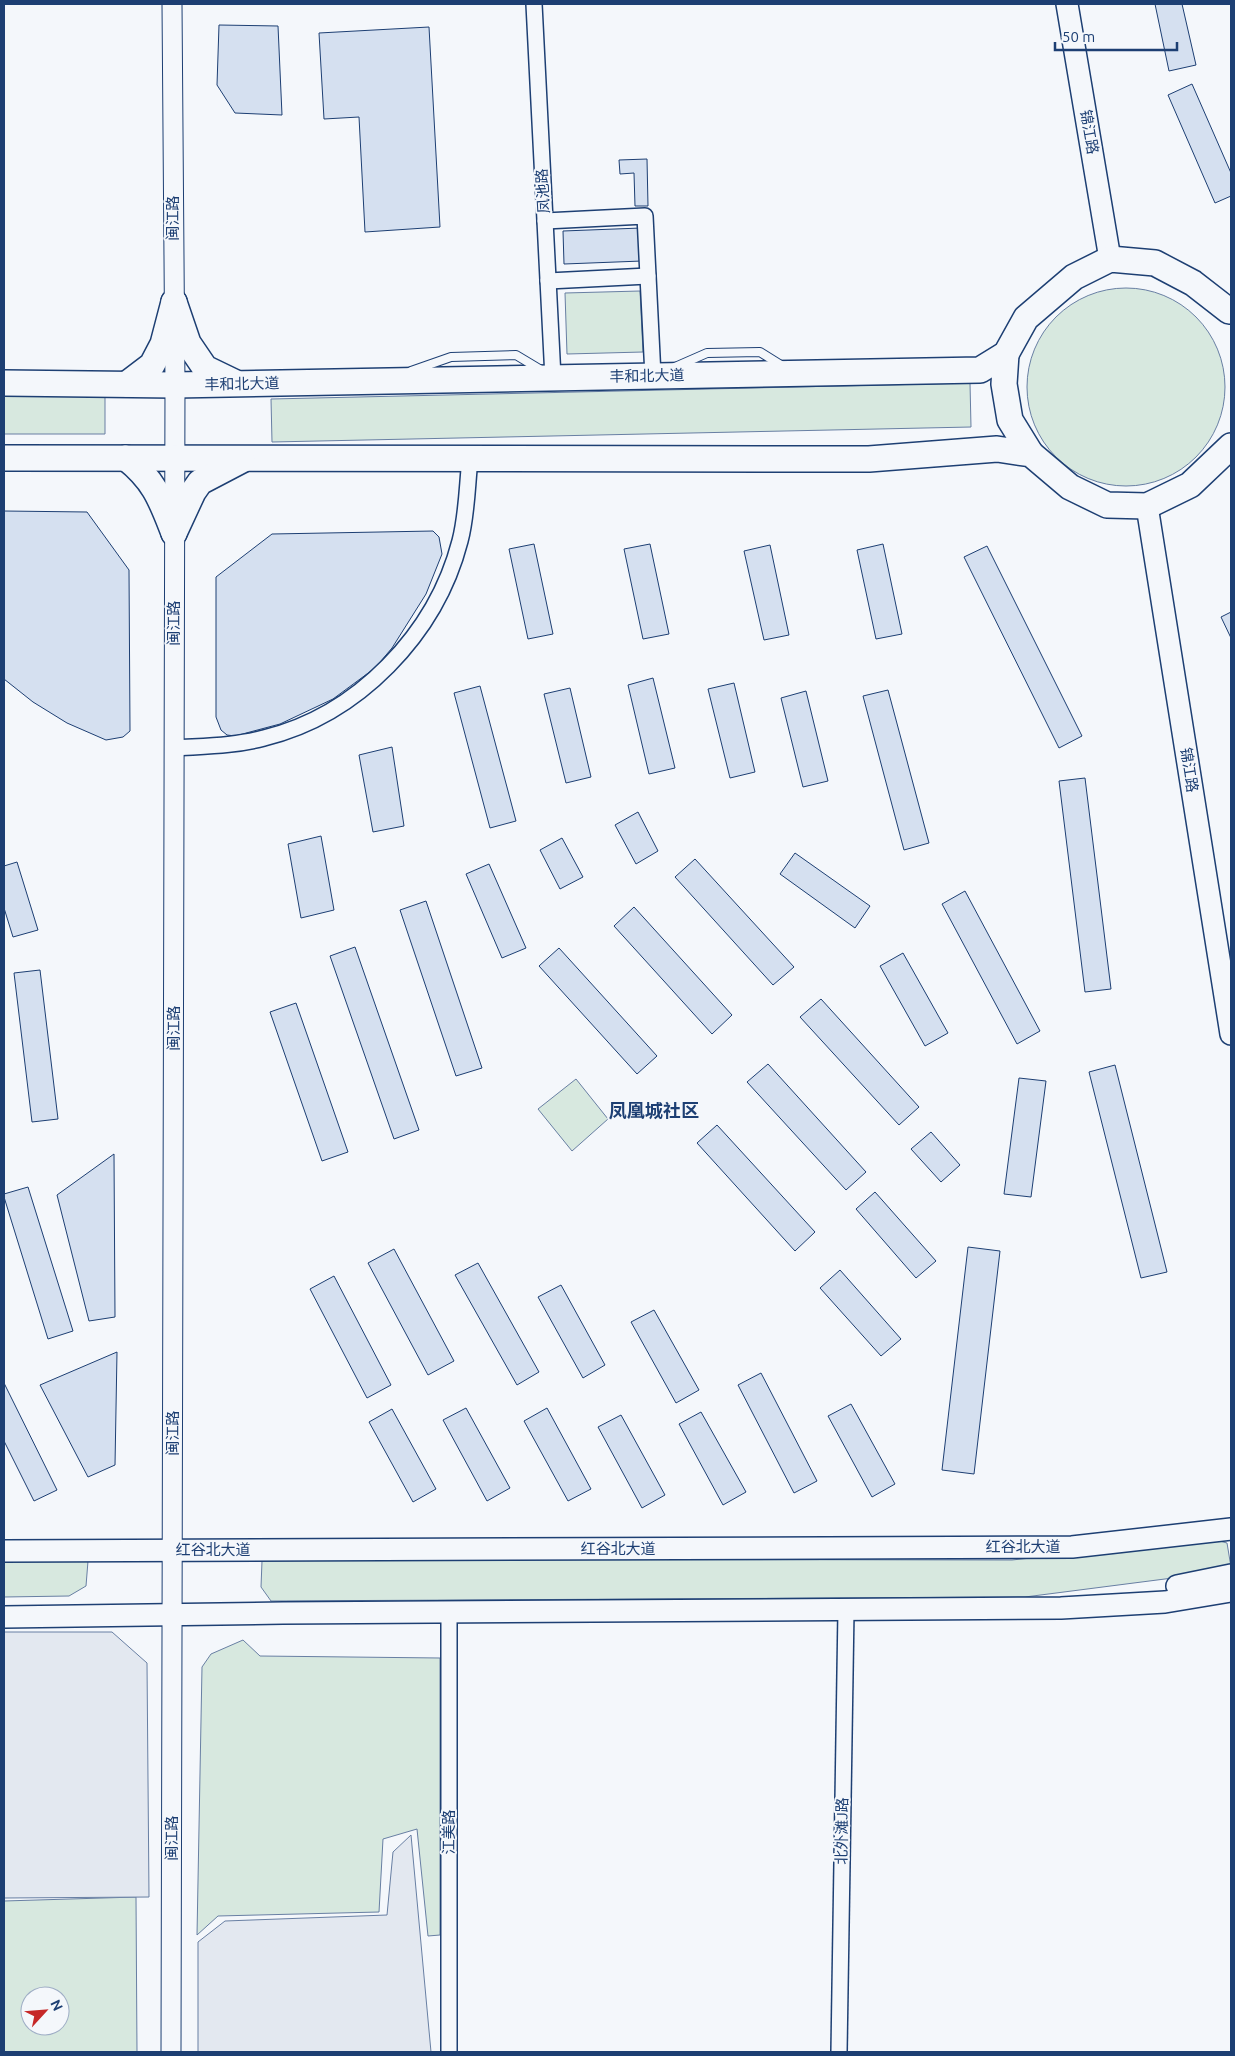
<svg xmlns="http://www.w3.org/2000/svg" width="1235" height="2056" font-family="Ubuntu,'Noto Sans SC',sans-serif">
<rect width="100%" height="100%" fill="#f4f7fb"/>
<g fill="#d7e8df" stroke="#687fa3" fill-rule="evenodd">
<circle cx="1126" cy="387" r="99"/>
<path d="M640,291L643,352L567,354L565,293Z"/>
<path d="M970,383L971,427L272,442L271,399Z"/>
<path d="M105,390V434H4V391Z"/>
<path d="M576,1079L608,1119L572,1151L538,1109Z"/>
<path d="M1212,1539L1227,1543L1231,1567L1227,1571L1025,1597L271,1601L261,1587L262,1561L266,1557L287,1559L1012,1560Z"/>
<path d="M4,1558L88,1561L86,1586L69,1596L4,1597Z"/>
<path d="M243,1640L260,1656L440,1658V1935L428,1936L417,1829L383,1839L379,1912L218,1916L197,1935L202,1667L211,1654Z"/>
<path d="M136,1897L137,2052H4V1901ZM30,1996H60V2026H30Z"/>
</g>
<g fill="#e3e8f0" stroke="#687fa3">
<path d="M4,1632H112L147,1663L149,1897L4,1898Z"/>
<path d="M411,1835L431,2052H198V1942L225,1921L387,1915L393,1852Z"/>
</g>
<g fill="#d5e0f0" stroke="#1d3f73">
<path d="M1155,4H1182L1196,65L1169,71Z"/>
<path d="M219,25L278,26L282,115L235,113L217,85Z"/>
<path d="M429,27L440,227L365,232L359,117L324,119L319,33Z"/>
<path d="M1192,84L1231,173V196L1215,203L1168,95Z"/>
<path d="M647,159L648,206H635L634,173L620,174L619,160Z"/>
<path d="M641,228L642,261L564,264L563,231Z"/>
<path d="M4,511L87,512L129,570L130,731L123,737L106,740L67,723L33,702L4,679Z"/>
<path d="M433,531L439,537L442,554L426,594L392,648L375,668L333,699L280,724L235,736L227,735L221,730L216,717V577L272,534Z"/>
<path d="M534,544L553,634L528,639L509,549Z"/>
<path d="M650,544L669,634L643,639L624,549Z"/>
<path d="M883,544L902,634L876,639L857,550Z"/>
<path d="M770,545L789,635L764,640L744,551Z"/>
<path d="M987,546L1082,736L1059,748L964,557Z"/>
<path d="M1231,612V638L1221,617Z"/>
<path d="M653,678L675,768L649,774L628,685Z"/>
<path d="M734,683L755,772L730,778L708,689Z"/>
<path d="M480,686L516,821L490,828L454,693Z"/>
<path d="M570,688L591,777L566,783L544,694Z"/>
<path d="M888,690L929,843L904,850L863,696Z"/>
<path d="M806,691L828,781L803,787L781,698Z"/>
<path d="M392,747L404,826L373,832L359,755Z"/>
<path d="M1085,778L1111,989L1085,992L1059,781Z"/>
<path d="M638,812L658,851L636,864L615,825Z"/>
<path d="M321,836L334,910L301,918L288,844Z"/>
<path d="M562,838L583,877L560,889L540,850Z"/>
<path d="M795,853L870,906L855,928L780,874Z"/>
<path d="M695,859L794,967L773,985L675,877Z"/>
<path d="M17,862L38,930L13,937L4,908V866Z"/>
<path d="M489,864L526,948L502,958L466,874Z"/>
<path d="M965,891L1040,1031L1017,1044L942,904Z"/>
<path d="M426,901L482,1068L456,1076L400,910Z"/>
<path d="M634,907L732,1015L712,1034L614,926Z"/>
<path d="M355,947L419,1130L394,1139L330,956Z"/>
<path d="M559,948L657,1056L637,1074L539,966Z"/>
<path d="M903,953L948,1033L925,1046L880,966Z"/>
<path d="M40,970L58,1119L32,1122L14,973Z"/>
<path d="M821,999L919,1107L899,1125L800,1017Z"/>
<path d="M296,1003L348,1152L322,1161L270,1012Z"/>
<path d="M768,1064L866,1172L846,1190L747,1082Z"/>
<path d="M1115,1065L1167,1272L1141,1278L1089,1072Z"/>
<path d="M1019,1078L1046,1081L1031,1197L1004,1194Z"/>
<path d="M717,1125L815,1232L795,1251L697,1143Z"/>
<path d="M931,1132L960,1165L941,1182L911,1149Z"/>
<path d="M114,1154L115,1317L89,1321L57,1195Z"/>
<path d="M28,1187L73,1331L48,1339L4,1197V1194Z"/>
<path d="M875,1192L936,1261L916,1278L856,1209Z"/>
<path d="M968,1247L1000,1251L974,1474L942,1470Z"/>
<path d="M394,1249L454,1361L428,1375L368,1263Z"/>
<path d="M478,1263L539,1372L517,1385L455,1275Z"/>
<path d="M840,1270L901,1339L881,1356L820,1288Z"/>
<path d="M334,1276L391,1385L367,1398L310,1289Z"/>
<path d="M561,1285L605,1365L583,1378L538,1297Z"/>
<path d="M654,1310L699,1390L676,1403L631,1322Z"/>
<path d="M117,1352L115,1465L88,1477L40,1385Z"/>
<path d="M761,1373L817,1481L794,1493L738,1385Z"/>
<path d="M4,1383L57,1490L34,1501L4,1441Z"/>
<path d="M851,1404L895,1484L872,1497L828,1416Z"/>
<path d="M466,1408L510,1488L487,1501L443,1420Z"/>
<path d="M547,1408L591,1489L568,1501L524,1421Z"/>
<path d="M392,1409L436,1489L413,1502L369,1422Z"/>
<path d="M701,1412L746,1492L723,1505L679,1424Z"/>
<path d="M621,1415L665,1495L642,1508L598,1427Z"/>
</g>
<g fill="none" stroke-linecap="round" stroke-linejoin="round">
<g stroke="#1d3f73" stroke-width="10">
<g id="service">
<path d="M675,367L707,353L760,352L784,367"/>
<path d="M411,371L451,357L516,355L541,370"/>
</g>
</g>
<g stroke="#1d3f73" stroke-width="18">
<g id="minor">
<path d="M534,4L553,378"/>
<path d="M545,221L645,216L653,376"/>
<path d="M548,281L648,276"/>
<path d="M174,748C203,746 235,746 264,738C358,715 436,634 460,541C467,515 467,486 470,459"/>
<path d="M449,1612V2052"/>
<path d="M839,2052L846,1610"/>
</g>
</g>
<g stroke="#1d3f73" stroke-width="21">
<path id="tertiary" d="M171,2052L175,385L172,4"/>
</g>
<g stroke="#1d3f73" stroke-width="24">
<g id="secondary">
<path d="M1067,4L1110,259"/>
<path d="M1147,506L1231,1034"/>
<path d="M4,1551L1072,1547L1231,1529"/>
<path d="M1177,1586L1231,1575"/>
<path d="M4,1617L283,1613L1061,1608L1165,1602L1231,1591"/>
</g>
</g>
<g stroke="#1d3f73" stroke-width="28">
<g id="trunk">
<path d="M174,302L188,343L205,368L234,382"/>
<path d="M1006,354L1004,384L1010,420L1031,454"/>
<path d="M4,383L175,385L980,370L1006,354L1026,318L1074,277L1110,259L1155,263L1193,283L1229,311H1231"/>
<path d="M127,384L152,365L163,344L174,302"/>
<path d="M4,458L869,459L997,449L1031,454L1070,487L1107,505L1147,506L1190,485L1231,446"/>
<path d="M126,458C155,481 161,500 174,533"/>
<path d="M174,533L193,492L200,482L242,460"/>
</g>
</g>
<use href="#service" stroke="#f4f7fb" stroke-width="8"/>
<use href="#minor" stroke="#f4f7fb" stroke-width="15"/>
<use href="#tertiary" stroke="#f4f7fb" stroke-width="19"/>
<use href="#secondary" stroke="#f4f7fb" stroke-width="21"/>
<use href="#trunk" stroke="#f4f7fb" stroke-width="25"/>
</g>
<g text-anchor="middle" stroke-width="4" stroke-linejoin="round" paint-order="stroke">
<g font-size="15" fill="#1d3f73" stroke="#f4f7fb">
<text transform="translate(1089 132) rotate(80)" y="5">锦江路</text>
<text transform="translate(543 191) rotate(-93)" y="5">凤池路</text>
<text transform="translate(173 218) rotate(-90)" y="5">闽江路</text>
<text transform="translate(647 376) rotate(-1)" y="5">丰和北大道</text>
<text transform="translate(242 384) rotate(-1)" y="5">丰和北大道</text>
<text transform="translate(174 623) rotate(-90)" y="5">闽江路</text>
<text transform="translate(1189 770) rotate(81)" y="5">锦江路</text>
<text transform="translate(174 1028) rotate(-90)" y="5">闽江路</text>
<text transform="translate(173 1433) rotate(-90)" y="5">闽江路</text>
<text x="1023" y="1552">红谷北大道</text>
<text x="618" y="1554">红谷北大道</text>
<text x="213" y="1555">红谷北大道</text>
<text transform="translate(842 1831) rotate(-89)" y="5">北外滩J路</text>
<text transform="translate(449 1832) rotate(-90)" y="5">江美路</text>
<text transform="translate(172 1838) rotate(-90)" y="5">闽江路</text>
</g>
<g font-size="18" font-weight="bold" fill="#1d3f73" stroke="#f4f7fb">
<text x="654" y="1117">凤凰城社区</text>
</g>
</g>
<rect width="1235" height="2056" fill="none" stroke="#1d3f73" stroke-width="10"/>
<g transform="translate(45 2011) rotate(64)"><circle r="24" fill="#f4f7fb" stroke="#9eadc5"/>
<path d="M0-4L9 19L0 12L-9 19Z" fill="#c62828"/>
<text y="-8" font-size="14" font-weight="bold" text-anchor="middle" fill="#1d3f73">N</text>
</g>
<path d="M1055 42v8h122v-8" fill="none" stroke="#1d3f73" stroke-width="2.5"/>
<text x="1062" y="42" font-size="15" fill="#1d3f73" stroke="#f4f7fb" stroke-width="4" paint-order="stroke">50 m</text>
</svg>
